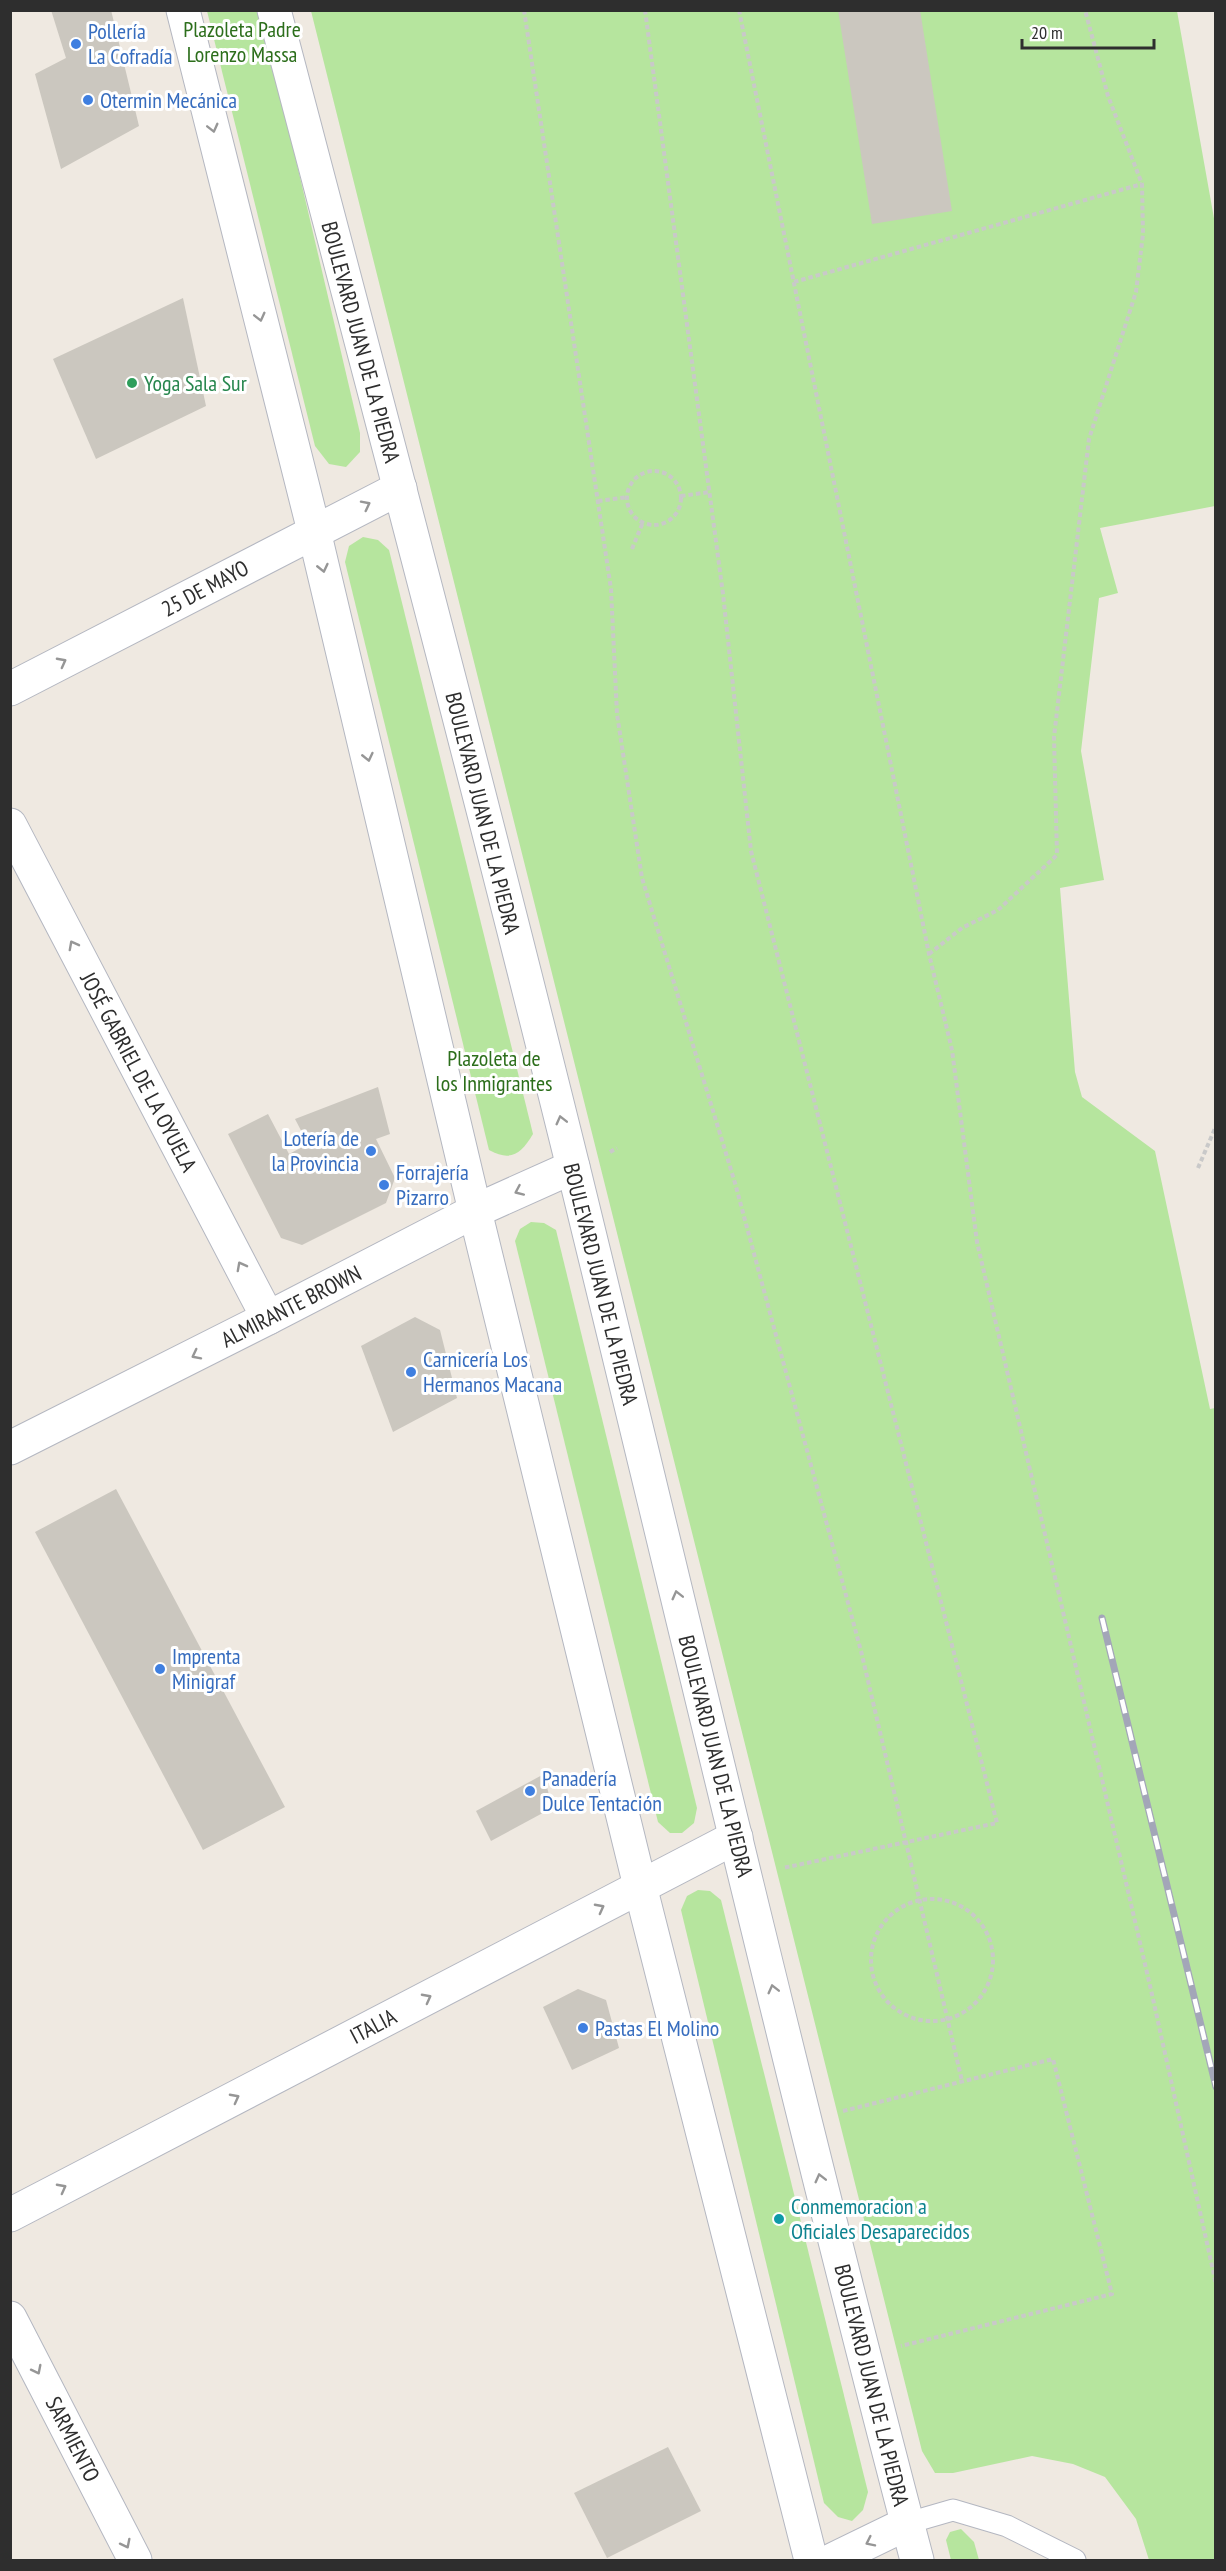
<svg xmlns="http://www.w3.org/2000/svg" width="1226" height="2571" font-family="'PT Sans Narrow',sans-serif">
<rect width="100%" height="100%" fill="#efe9e1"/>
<g fill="#b6e59e">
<path d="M207,11H261L360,433V452L346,467L329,464L315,446Z"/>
<path d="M311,11H1177L1215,224V506L1100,528L1118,593L1099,598L1081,751L1104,880L1060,888L1075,1072L1082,1097L1155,1151L1210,1409L1215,1408V2560H1149L1136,2519L1105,2477L1073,2464L1032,2456L953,2473H935L922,2451Z"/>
<path d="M363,537L378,540L389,550L533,1134C521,1154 511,1162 489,1150L345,562L349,546Z"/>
<path d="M531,1222L544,1223L556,1230L697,1808L694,1823L682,1833H670L658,1822L515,1241L520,1229Z"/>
<path d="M698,1890L710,1891L721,1900L868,2492L863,2510L852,2521L838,2517L824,2503L681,1910L687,1896Z"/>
<path d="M961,2529L974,2542L979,2560H951L946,2540L950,2532Z"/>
</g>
<g fill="#cbc7bf">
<path d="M51,10H111L139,126L61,169L35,74L66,58Z"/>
<path d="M838,10H920L952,211L872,224Z"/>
<path d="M183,298L206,406L96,459L53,359Z"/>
<path d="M378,1087L390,1134L376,1139L395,1178L386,1203L302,1245L281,1238L228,1134L268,1114L289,1154L308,1144L295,1119Z"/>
<path d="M415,1317L440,1330L457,1398L393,1432L361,1346Z"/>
<path d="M116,1489L285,1807L203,1850L35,1532Z"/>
<path d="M544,1774L552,1808L491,1841L476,1811Z"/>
<path d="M578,1989L606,2000L619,2048L572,2070L543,2007Z"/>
<path d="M668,2447L701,2511L607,2558L574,2493Z"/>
</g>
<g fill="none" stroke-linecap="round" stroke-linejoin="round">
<g stroke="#b4b7c1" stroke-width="23">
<path id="lane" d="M908,2523L953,2510L1007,2526L1075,2560"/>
</g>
<g stroke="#b4b7c1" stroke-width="35">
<g id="street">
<path d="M10,689L400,488"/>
<path d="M10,825L268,1318"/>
<path d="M10,1448L268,1318L475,1211L573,1167"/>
<path d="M10,2215L736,1837"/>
<path d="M10,2318L135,2560"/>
<path d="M832,2560L908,2523"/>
</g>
</g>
<g stroke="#b4b7c1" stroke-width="35">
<g id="secondary">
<path d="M183,10L314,531L475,1211L640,1886L811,2560"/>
<path d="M274,10C376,398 479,786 575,1175C688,1637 796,2100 917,2560"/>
</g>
</g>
<g stroke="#c9c9c9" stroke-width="4" stroke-dasharray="4.5 3" stroke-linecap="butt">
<path d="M524,10L611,589L617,714L642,878L735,1183L861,1651L962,2081"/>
<path d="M645,10L723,594L751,851L997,1823L783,1868"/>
<path d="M739,10L929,954L952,1050L977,1242L1151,1990L1216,2284"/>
<path d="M794,282L1142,184"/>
<circle cx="654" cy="498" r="27"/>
<path d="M681,496L710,492"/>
<path d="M598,501L628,497"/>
<path d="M632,549L643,522"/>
<path d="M929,954L962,928L998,910L1057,855L1054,737L1089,439L1136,292L1143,234L1142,184L1108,96L1085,10"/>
<path d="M610,1152L617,1148"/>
<path d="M1198,1168L1216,1126"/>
<circle cx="932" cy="1960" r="61"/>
<path d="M843,2111L1053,2059L1112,2294L901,2346"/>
</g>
<use href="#lane" stroke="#fff" stroke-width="21"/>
<use href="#street" stroke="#fff" stroke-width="33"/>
<use href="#secondary" stroke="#fff" stroke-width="33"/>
<g stroke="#a3a6b8" stroke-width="7">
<path id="rail" d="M1102,1618L1216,2087"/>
</g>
<use href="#rail" stroke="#fff" stroke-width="4.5" stroke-dasharray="14" stroke-linecap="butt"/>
</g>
<defs><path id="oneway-chevron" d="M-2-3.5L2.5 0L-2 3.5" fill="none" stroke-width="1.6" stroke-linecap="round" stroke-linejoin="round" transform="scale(1.5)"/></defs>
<g stroke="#969696">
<use href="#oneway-chevron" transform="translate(213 128) rotate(76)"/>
<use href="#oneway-chevron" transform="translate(260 317) rotate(76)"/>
<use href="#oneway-chevron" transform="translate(366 505) rotate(-27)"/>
<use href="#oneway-chevron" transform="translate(323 568) rotate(77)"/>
<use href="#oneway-chevron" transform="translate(62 662) rotate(-28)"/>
<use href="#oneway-chevron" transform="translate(368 757) rotate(77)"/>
<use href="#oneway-chevron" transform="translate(73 945) rotate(-118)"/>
<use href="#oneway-chevron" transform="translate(561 1120) rotate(-104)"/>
<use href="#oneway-chevron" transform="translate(519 1191) rotate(156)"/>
<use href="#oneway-chevron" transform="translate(241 1266) rotate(-118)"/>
<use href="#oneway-chevron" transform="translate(196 1355) rotate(153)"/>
<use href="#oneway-chevron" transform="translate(677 1595) rotate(-104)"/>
<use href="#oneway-chevron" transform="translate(600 1908) rotate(-28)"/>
<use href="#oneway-chevron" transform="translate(773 1989) rotate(-104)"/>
<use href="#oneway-chevron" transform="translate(427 1998) rotate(-28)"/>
<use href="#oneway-chevron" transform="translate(235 2098) rotate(-28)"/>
<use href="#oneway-chevron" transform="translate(820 2178) rotate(-104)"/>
<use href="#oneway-chevron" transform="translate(62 2188) rotate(-28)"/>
<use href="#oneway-chevron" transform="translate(37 2370) rotate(63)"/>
<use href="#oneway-chevron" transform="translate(870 2542) rotate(154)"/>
<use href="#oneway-chevron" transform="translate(126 2544) rotate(63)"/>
</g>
<g fill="#3f7fe0" stroke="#fff" stroke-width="2">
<circle cx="76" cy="44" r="6"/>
<circle cx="88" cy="100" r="6"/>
<circle cx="371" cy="1151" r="6"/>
<circle cx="384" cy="1185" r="6"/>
<circle cx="411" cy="1372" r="6"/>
<circle cx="160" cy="1669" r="6"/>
<circle cx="530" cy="1791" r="6"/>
<circle cx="583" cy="2028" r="6"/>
</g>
<circle fill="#2e9e5b" stroke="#fff" stroke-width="2" cx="132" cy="383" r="6"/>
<circle fill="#0f9aa8" stroke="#fff" stroke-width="2" cx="779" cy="2219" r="6"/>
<g text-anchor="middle" stroke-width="6" stroke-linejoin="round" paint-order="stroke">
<g font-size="22" fill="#2c6e1b" stroke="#fff">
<text x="242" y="37">Plazoleta Padre<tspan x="242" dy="25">Lorenzo Massa</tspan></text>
<text x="494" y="1066">Plazoleta de<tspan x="494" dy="25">los Inmigrantes</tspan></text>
</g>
<g font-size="22" fill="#366cbe" stroke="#fff" text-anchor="start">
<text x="88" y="39">Pollería<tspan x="88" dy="25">La Cofradía</tspan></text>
<text x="100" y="108">Otermin Mecánica</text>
<text x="359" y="1146" text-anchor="end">Lotería de<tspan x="359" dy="25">la Provincia</tspan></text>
<text x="396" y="1180">Forrajería<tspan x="396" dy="25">Pizarro</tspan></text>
<text x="423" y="1367">Carnicería Los<tspan x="423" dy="25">Hermanos Macana</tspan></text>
<text x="172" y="1664">Imprenta<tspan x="172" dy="25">Minigraf</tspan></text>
<text x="542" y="1786">Panadería<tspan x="542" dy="25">Dulce Tentación</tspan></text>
<text x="595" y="2036">Pastas El Molino</text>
</g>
<g font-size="22" fill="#2e2e2e" stroke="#fff">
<text transform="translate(361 342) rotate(75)" y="8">BOULEVARD JUAN DE LA PIEDRA</text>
<text transform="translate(205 588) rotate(-28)" y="8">25 DE MAYO</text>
<text transform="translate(483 813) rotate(76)" y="8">BOULEVARD JUAN DE LA PIEDRA</text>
<text transform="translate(139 1072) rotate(62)" y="8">JOSÉ GABRIEL DE LA OYUELA</text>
<text transform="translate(601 1284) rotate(76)" y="8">BOULEVARD JUAN DE LA PIEDRA</text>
<text transform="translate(291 1306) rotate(-27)" y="8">ALMIRANTE BROWN</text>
<text transform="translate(716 1756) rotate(76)" y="8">BOULEVARD JUAN DE LA PIEDRA</text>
<text transform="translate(373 2026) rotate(-28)" y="8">ITALIA</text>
<text transform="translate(872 2385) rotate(76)" y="8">BOULEVARD JUAN DE LA PIEDRA</text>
<text transform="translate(73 2439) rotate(63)" y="8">SARMIENTO</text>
</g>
<g font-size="22" fill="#27864d" stroke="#fff" text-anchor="start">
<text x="144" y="391">Yoga Sala Sur</text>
</g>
<g font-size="22" fill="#0d838f" stroke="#fff" text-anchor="start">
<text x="791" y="2214">Conmemoracion a<tspan x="791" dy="25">Oficiales Desaparecidos</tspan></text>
</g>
</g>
<rect width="1226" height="2571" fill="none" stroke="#2e2e2e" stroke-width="24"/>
<path d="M1022 39v9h132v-9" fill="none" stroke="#2e2e2e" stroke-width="3"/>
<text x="1031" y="39" font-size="18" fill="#2e2e2e" stroke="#ffffff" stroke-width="4.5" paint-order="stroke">20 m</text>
</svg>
